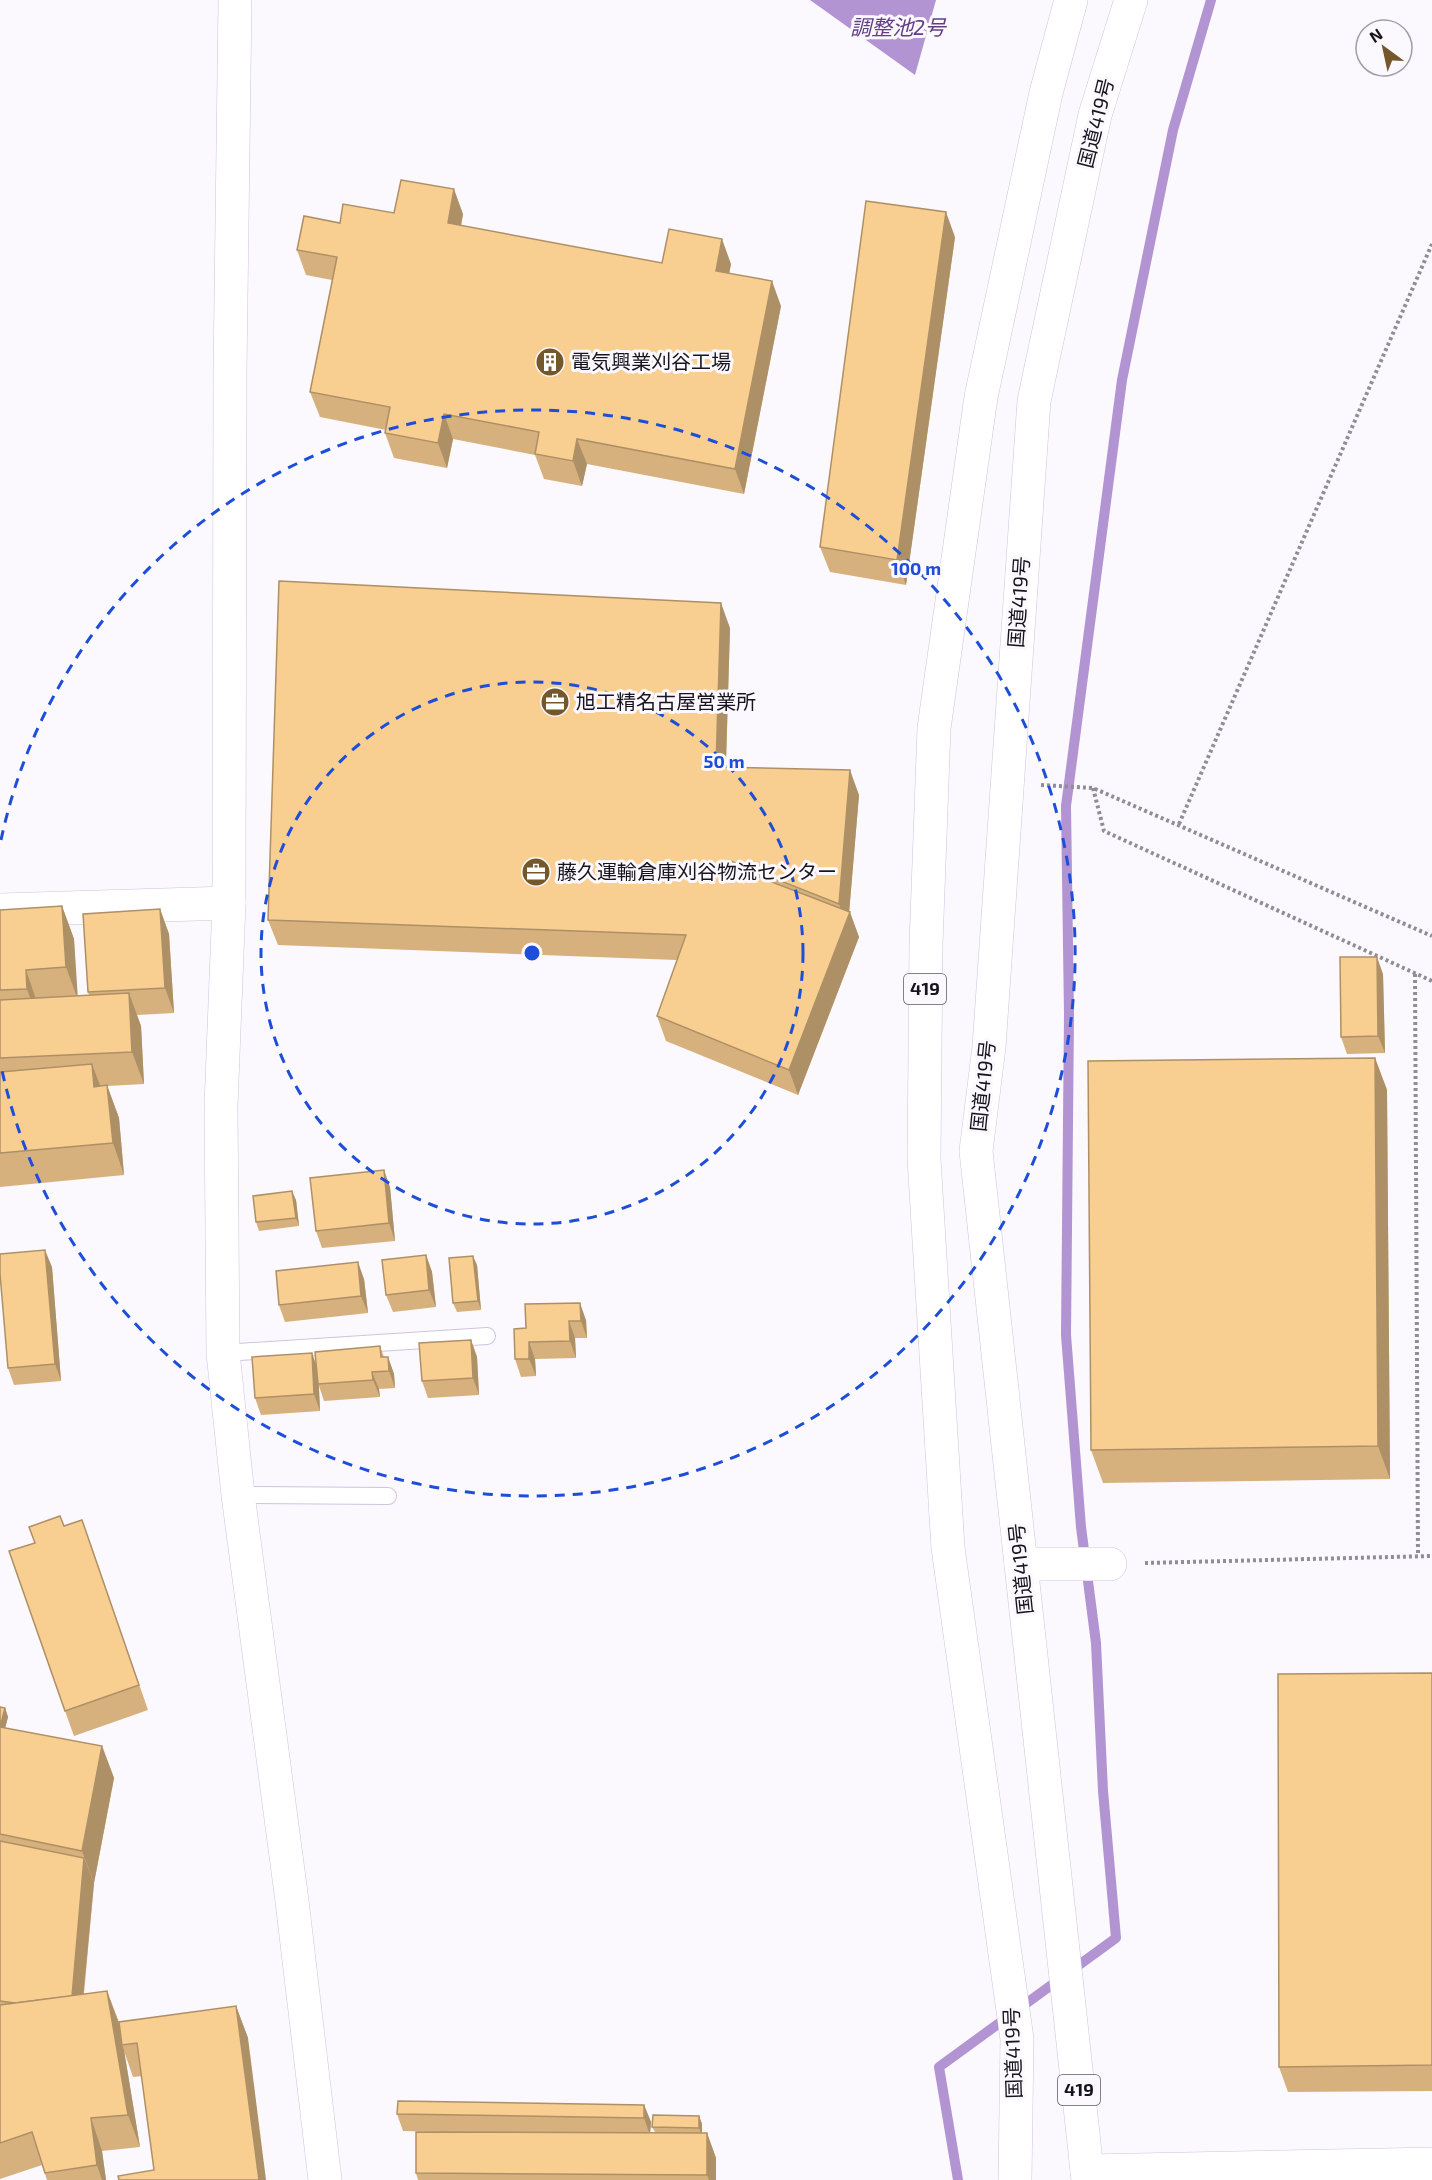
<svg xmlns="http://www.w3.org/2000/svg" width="1432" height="2180" font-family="'Exo 2','Noto Sans JP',sans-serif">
<rect width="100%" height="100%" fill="#fbf8fe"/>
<path fill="#b194d1" d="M810,0H936L915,75Z"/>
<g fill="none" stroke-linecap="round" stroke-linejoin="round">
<path stroke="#b194d1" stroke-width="10" d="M958,2180L939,2067L1116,1938L1103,1791L1096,1643L1081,1527L1066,1335L1069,1015L1066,806L1122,380L1173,130L1211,0"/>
<g stroke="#d0c3e0" stroke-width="18">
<g id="lane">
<path d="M223,1353L487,1336"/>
<path d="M238,1495L388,1496"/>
</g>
</g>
<g stroke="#d0c3e0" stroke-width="34">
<g id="street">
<path d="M1021,1564H1110"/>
<path d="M1087,2171L1432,2164"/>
</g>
</g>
<g stroke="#d0c3e0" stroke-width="34">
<g id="secondary">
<path d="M235,0L230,372L229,903L221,1106L223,1353L238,1495L292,1901L325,2180"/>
<path d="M0,910L229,903"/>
</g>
</g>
<g stroke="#d0c3e0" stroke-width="34">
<g id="highway">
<path d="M1015,2180L1017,2039L948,1548L924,1159L926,944L934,728L981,397L1046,93L1071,0"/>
<path d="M1088,2180L976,1151L989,1047L1034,401L1095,115L1131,0"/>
</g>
</g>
<g stroke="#908d95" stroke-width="4" stroke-dasharray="3 3" stroke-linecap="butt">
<path d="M1041,785L1093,788L1432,936"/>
<path d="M1093,788L1104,831L1432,981"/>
<path d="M1179,824L1432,244"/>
<path d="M1415,974L1418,1556"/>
<path d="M1145,1563L1432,1556"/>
</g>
<use href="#lane" stroke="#fff" stroke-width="16"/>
<use href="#street" stroke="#fff" stroke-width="33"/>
<use href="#secondary" stroke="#fff" stroke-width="33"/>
<use href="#highway" stroke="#fff" stroke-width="33"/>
</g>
<g fill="#d6b17d">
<path d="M394,213L463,214L461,226L662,263L731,264L729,273L781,306L744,494L587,464L582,486L544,479L535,455L453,439L447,468L394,458L385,433L386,430L320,417L310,392L332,280L306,275L297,250L340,223Z"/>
<path d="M955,237L906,585L830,572L820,547Z"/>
<path d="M730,628L726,767L859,795L849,912L859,937L798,1095L666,1041L657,1016L677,960L278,945L268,920Z"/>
<path d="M62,906L74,939L77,996L89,995L88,992L160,909L169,934L174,1013L137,1015L141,1026L144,1084L107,1086L119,1118L124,1175L0,1187V910Z"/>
<path d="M1383,974L1385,1053L1347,1054L1341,1037Z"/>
<path d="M1375,1058L1387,1090L1390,1479L1103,1483L1091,1450Z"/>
<path d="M390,1187L395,1241L322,1248L316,1231Z"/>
<path d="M296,1200L299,1226L259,1231L256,1222Z"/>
<path d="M426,1255L432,1272L436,1307L393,1312L386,1295Z"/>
<path d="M477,1265L481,1310L457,1312L453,1303Z"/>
<path d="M52,1267L61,1381L14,1385L8,1368Z"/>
<path d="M364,1279L368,1313L285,1322L279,1305Z"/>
<path d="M525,1304L586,1320L587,1338H575L576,1358L535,1359L536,1376L521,1377L515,1359L526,1328Z"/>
<path d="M471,1340L477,1357L479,1395L428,1398L422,1381Z"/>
<path d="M380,1346L384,1357H388L394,1374L395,1388L379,1389L380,1397L324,1401L319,1386L320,1411L261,1415L255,1398L312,1353L317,1367Z"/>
<path d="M64,1526L91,1545L148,1710L74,1736L65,1711L35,1543Z"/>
<path d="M1432,1673V2091L1288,2092L1279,2067Z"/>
<path d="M0,1707L5,1708L8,1717L5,1728L102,1746L114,1778L94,1883L84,1994L107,1991L119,2022L236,2006L248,2038L154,2170L142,2076L133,2077L124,2051L140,2147L102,2151L106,2180H47L42,2165L0,2179Z"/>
<path d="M644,2105L651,2122L650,2132H655L652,2127L699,2116L702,2124V2133H707L716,2158V2180H418L416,2173L440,2132L403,2131L397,2114Z"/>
</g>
<g fill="#ae9066">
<path d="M454,189L463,214L457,248L448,223Z"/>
<path d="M946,212L955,237L906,585L897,560Z"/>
<path d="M722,239L731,264L725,296L716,271Z"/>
<path d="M772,281L781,306L744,494L735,469Z"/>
<path d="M444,414L453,439L447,468L438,443Z"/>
<path d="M577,439L587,464L582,486L573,461Z"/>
<path d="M721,603L730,628L725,792L716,767Z"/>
<path d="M850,770L859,795L849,914L850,912L859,937L798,1095L789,1070L846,923L839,904Z"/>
<path d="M62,906L74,939L78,1000L66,967Z"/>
<path d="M160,909L169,934L174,1013L165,988Z"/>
<path d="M1377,957L1383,974L1385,1053L1378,1036Z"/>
<path d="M26,970L37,1002L38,1021L27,989Z"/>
<path d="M129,993L141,1026L144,1084L132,1052Z"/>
<path d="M1375,1058L1387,1090L1390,1479L1378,1446Z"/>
<path d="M92,1064L104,1096L94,1087Z"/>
<path d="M107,1085L119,1118L124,1175L113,1143Z"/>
<path d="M384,1170L390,1187L395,1241L389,1223Z"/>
<path d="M292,1191L296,1200L299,1226L296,1218Z"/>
<path d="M45,1250L52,1267L61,1381L55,1364Z"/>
<path d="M426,1255L432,1272L436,1307L429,1290Z"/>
<path d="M473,1256L477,1265L481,1310L478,1301Z"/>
<path d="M358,1262L364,1279L368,1313L361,1296Z"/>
<path d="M580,1303L586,1320L587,1338L581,1321Z"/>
<path d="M569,1321L575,1338L576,1358L570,1341Z"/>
<path d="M471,1340L477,1357L479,1395L473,1378Z"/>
<path d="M529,1342L535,1359L536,1376L529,1359Z"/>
<path d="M312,1353L318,1371L320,1411L314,1394Z"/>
<path d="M388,1357L394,1374L395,1388L389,1371Z"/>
<path d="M372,1372L379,1389L380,1397L373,1380Z"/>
<path d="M5,1708L8,1717L3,1736L0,1727Z"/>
<path d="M102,1746L114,1778L94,1883L82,1851Z"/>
<path d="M84,1858L94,1883L80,2029L71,2004Z"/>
<path d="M107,1991L119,2024L122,2045L124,2050L140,2147L128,2115Z"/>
<path d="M236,2006L248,2038L266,2180H259Z"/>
<path d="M644,2105L651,2122L650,2135L644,2118Z"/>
<path d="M699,2116L702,2124V2136L699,2128Z"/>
<path d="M91,2118L102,2151L106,2180H102L97,2165Z"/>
<path d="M707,2133L716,2158V2180H709L707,2175Z"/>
</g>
<g fill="#f9ce91" stroke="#ae9066" stroke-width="1.5">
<path d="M401,180L454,189L448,223L662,263L669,229L722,239L716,271L772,281L735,469L577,439L573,461L535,454L539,432L444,414L438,443L385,433L390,407L310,392L337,257L297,250L304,216L340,223L343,204L394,213Z"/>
<path d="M866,201L946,212L897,560L820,547Z"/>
<path d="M279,581L721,603L716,767L850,770L839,904L728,860L725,864L850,912L789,1070L657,1016L686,935L268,920Z"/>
<path d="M62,906L66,967L26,970L27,989L0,990V910Z"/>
<path d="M160,909L165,988L88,992L83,914Z"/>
<path d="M1340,957H1377L1378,1036L1341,1037Z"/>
<path d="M129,993L132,1052L0,1058V1000Z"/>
<path d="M1375,1058L1378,1446L1091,1450L1088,1061Z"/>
<path d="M92,1064L94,1087L107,1085L113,1143L0,1153V1072Z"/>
<path d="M384,1170L389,1223L316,1231L310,1178Z"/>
<path d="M292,1191L296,1218L256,1222L253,1196Z"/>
<path d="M45,1250L55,1364L8,1368L0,1274V1254Z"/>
<path d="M426,1255L429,1290L386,1295L382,1260Z"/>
<path d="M473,1256L478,1301L453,1303L449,1258Z"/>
<path d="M358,1262L361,1296L279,1305L276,1271Z"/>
<path d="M580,1303L581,1321H569L570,1341L529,1342V1359H515L514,1329L526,1328L525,1304Z"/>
<path d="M471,1340L473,1378L422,1381L419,1343Z"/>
<path d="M380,1346L381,1357H388L389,1371L372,1372L373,1380L318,1384L315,1352Z"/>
<path d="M312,1353L314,1394L255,1398L252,1357Z"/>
<path d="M60,1516L64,1526L82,1520L139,1685L65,1711L9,1551L35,1543L29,1527Z"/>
<path d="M1432,1673V2065L1279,2067L1278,1674Z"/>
<path d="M0,1707L5,1708L0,1727Z"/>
<path d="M0,1727L102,1746L82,1851L0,1834Z"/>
<path d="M0,1841L84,1858L72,1996L15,2003L0,2001Z"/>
<path d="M107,1991L128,2115L91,2118L97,2165L45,2173L32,2132L0,2143V2005Z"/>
<path d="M236,2006L259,2180H119L118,2176L154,2170L137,2043L122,2045L119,2022Z"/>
<path d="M398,2101L644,2105V2118L397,2114Z"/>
<path d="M653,2115L699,2116V2128L652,2127Z"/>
<path d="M416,2132L707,2133V2175L416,2173Z"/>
</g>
<g fill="none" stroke="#1d4ed8" stroke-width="3" stroke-dasharray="10 8">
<circle cx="532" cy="953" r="271"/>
<path d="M1 840A543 543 0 1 1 1 1066"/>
</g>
<defs>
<g id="building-disc" transform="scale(1.5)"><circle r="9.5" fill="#74572b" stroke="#fbf8fe"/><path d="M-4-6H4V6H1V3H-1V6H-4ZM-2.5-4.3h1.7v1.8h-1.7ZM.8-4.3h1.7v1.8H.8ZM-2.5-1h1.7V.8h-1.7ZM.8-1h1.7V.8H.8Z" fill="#fff"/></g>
<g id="office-disc" transform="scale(1.5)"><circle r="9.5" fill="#74572b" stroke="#fbf8fe"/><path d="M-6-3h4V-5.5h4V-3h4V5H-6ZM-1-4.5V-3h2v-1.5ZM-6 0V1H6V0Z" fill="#fff"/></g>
</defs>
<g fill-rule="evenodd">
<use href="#building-disc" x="550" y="362"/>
<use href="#office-disc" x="555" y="702"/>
<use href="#office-disc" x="536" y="872"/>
</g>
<g text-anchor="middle" stroke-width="6" stroke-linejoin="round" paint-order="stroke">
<g fill="#fbf8fe" stroke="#5c5861" stroke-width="1.5">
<rect x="904" y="974" width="42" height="30" rx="4.5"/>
<rect x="1058" y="2075" width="42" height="30" rx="4.5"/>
</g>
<g font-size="18" font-weight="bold" fill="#18141e">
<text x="925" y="995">419</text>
<text x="1079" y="2096">419</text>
</g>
<g font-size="20" fill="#18141e" stroke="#fbf8fe">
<text transform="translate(1096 123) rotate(-76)" y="7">国道419号</text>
<text transform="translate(1019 602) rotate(-86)" y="7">国道419号</text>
<text transform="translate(983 1086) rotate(-84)" y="7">国道419号</text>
<text transform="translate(1021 1569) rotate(-96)" y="7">国道419号</text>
<text transform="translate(1013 2053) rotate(-92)" y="7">国道419号</text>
</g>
<g font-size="20" fill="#18141e" stroke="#fbf8fe" text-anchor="start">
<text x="571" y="369">電気興業刈谷工場</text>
<text x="576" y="709">旭工精名古屋営業所</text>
<text x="557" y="879">藤久運輸倉庫刈谷物流センター</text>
</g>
<g font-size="21" font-style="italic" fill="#633e87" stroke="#fbf8fe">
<text x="898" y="35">調整池2号</text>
</g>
</g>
<circle cx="532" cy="953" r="9" fill="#1d4ed8" stroke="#fbf8fe" stroke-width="3"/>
<g font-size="18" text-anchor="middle" font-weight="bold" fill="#1d4ed8" stroke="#fbf8fe" stroke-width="6" stroke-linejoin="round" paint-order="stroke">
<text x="916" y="575">100 m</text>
<text x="724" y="768">50 m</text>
</g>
<g transform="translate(1384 48) rotate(327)"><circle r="28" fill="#fbf8fe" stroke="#a09da4" stroke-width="1.5"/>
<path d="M0-4.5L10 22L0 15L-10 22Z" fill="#74572b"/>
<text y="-9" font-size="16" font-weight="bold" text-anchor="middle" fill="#18141e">N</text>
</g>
</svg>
